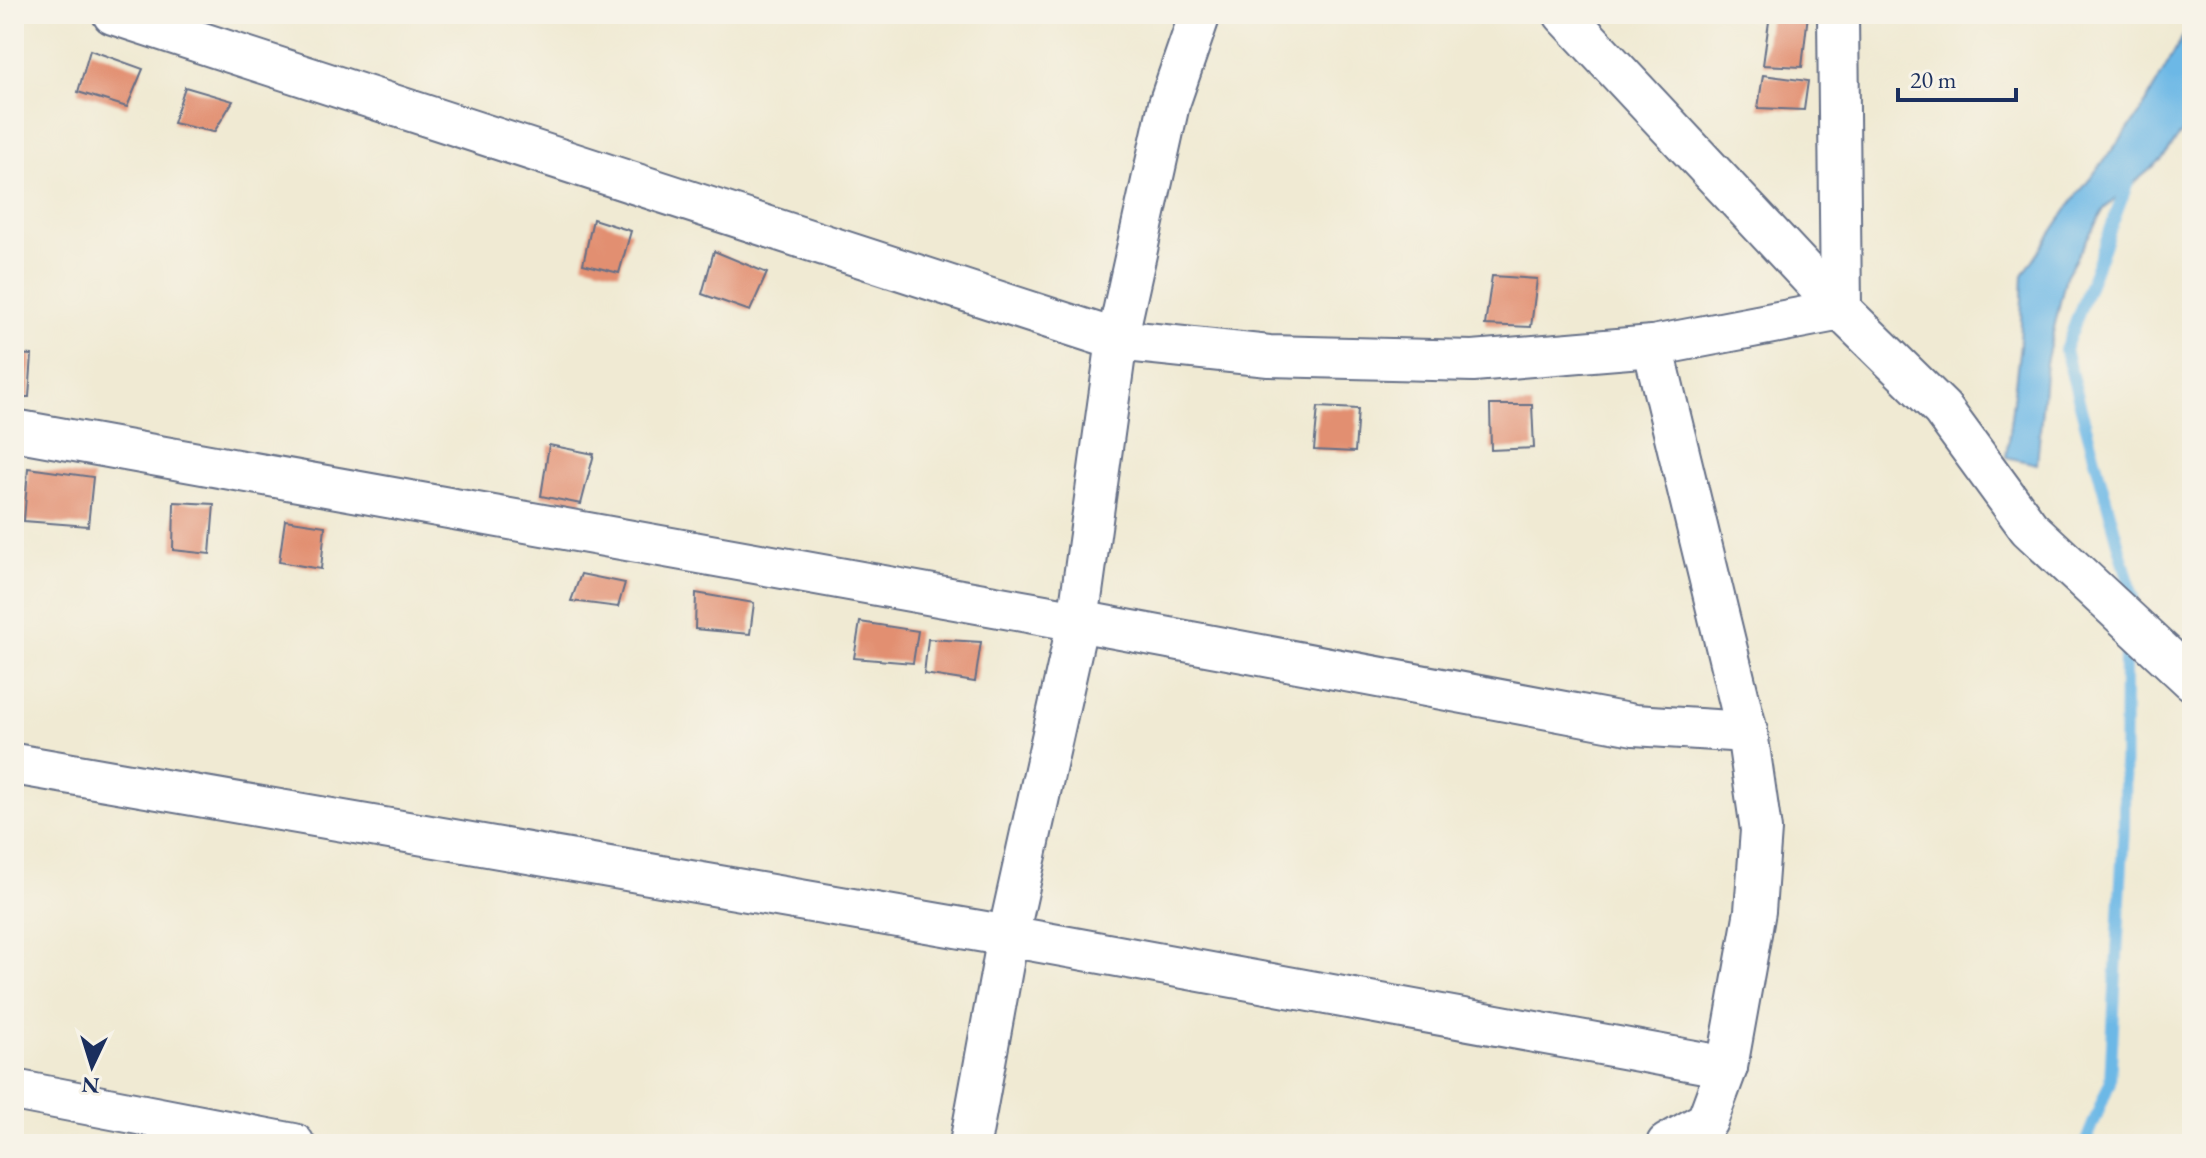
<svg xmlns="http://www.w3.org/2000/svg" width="2206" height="1158" font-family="'EB Garamond',serif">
<rect width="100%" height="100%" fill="#f7f3e8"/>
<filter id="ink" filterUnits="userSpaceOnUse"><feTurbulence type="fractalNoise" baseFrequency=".0125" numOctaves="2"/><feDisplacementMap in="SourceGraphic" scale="16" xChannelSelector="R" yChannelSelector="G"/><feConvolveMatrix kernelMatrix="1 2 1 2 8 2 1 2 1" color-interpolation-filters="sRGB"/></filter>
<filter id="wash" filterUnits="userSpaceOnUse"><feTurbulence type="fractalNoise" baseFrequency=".006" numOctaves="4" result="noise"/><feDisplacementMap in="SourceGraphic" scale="32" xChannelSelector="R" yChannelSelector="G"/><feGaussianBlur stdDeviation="1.8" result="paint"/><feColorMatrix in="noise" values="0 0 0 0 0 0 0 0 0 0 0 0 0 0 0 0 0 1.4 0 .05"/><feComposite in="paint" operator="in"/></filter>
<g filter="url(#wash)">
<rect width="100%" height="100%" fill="#f0ead3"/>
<path fill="#6cb8e6" stroke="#4474a2" stroke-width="2" d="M2192,20V119L2162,159L2104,209L2066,276L2046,363L2037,464L2006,457L2020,344L2023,275L2072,202L2139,115Z"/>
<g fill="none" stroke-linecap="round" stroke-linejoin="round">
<g stroke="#6cb8e6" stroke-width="12">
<path d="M2130,177L2065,350L2133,597"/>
<path d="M2085,1144L2110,1082L2124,826L2125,651"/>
</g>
</g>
<g id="blocks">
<g fill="#e28f71">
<path d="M1770,14H1808L1802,67L1763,65Z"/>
<path d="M90,50L143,69L127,107L78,92Z"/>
<path d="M1763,75L1808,81L1804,110L1758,108Z"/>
<path d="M185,87L233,101L214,132L173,123Z"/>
<path d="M593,219L631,231L619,273L583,264Z"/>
<path d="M714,251L767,273L750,311L702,294Z"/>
<path d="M1492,276L1537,279L1531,327L1485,325Z"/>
<path d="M14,354L32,355L29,397H14Z"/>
<path d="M1490,405H1532L1534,448L1491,450Z"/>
<path d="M1318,407L1358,409L1355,452L1314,450Z"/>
<path d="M549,445L594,454L581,504L541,496Z"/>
<path d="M28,468L93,477L88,526L24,521Z"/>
<path d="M174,502L214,504L210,554L173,550Z"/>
<path d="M285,520L325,526L321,569L279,562Z"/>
<path d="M581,574L625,583L618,607L571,601Z"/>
<path d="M696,593L754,603L750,634L695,629Z"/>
<path d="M860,622L918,631L913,663L854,658Z"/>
<path d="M928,639L981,642L975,682L924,674Z"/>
</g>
</g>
</g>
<g filter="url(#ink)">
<use href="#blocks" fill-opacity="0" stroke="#667087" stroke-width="2"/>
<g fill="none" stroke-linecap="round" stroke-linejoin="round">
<g stroke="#667087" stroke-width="44">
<g id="minor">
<path d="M113,14L1117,340L1269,356L1473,361L1653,346L1841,310L1838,14"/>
<path d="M1564,14L1841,310L1942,409L2029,528L2192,680"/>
<path d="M1653,346L1747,732L1761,830L1755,911L1727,1067L1707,1121L1667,1144"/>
<path d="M14,430L1078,621L1634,725L1747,732"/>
<path d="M14,764L1008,936L1727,1067"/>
<path d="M14,1090L294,1144"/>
<path d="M970,1144L1008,936L1078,621L1117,340L1169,104L1200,14"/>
</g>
</g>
<use href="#minor" stroke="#fff" stroke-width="40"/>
</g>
</g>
<rect width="2206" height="1158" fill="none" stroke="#f7f3e8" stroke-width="48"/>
<g transform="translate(92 1066) rotate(184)" stroke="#f7f3e8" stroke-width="6" paint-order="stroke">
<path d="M0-6L14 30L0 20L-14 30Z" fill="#1b2f5e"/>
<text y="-12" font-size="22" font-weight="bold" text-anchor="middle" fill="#1b2f5e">N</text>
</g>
<path d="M1898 88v12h118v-12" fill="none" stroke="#1b2f5e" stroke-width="4"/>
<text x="1910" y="88" font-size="24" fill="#1b2f5e" stroke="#f7f3e8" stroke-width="6" paint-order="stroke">20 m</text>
</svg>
